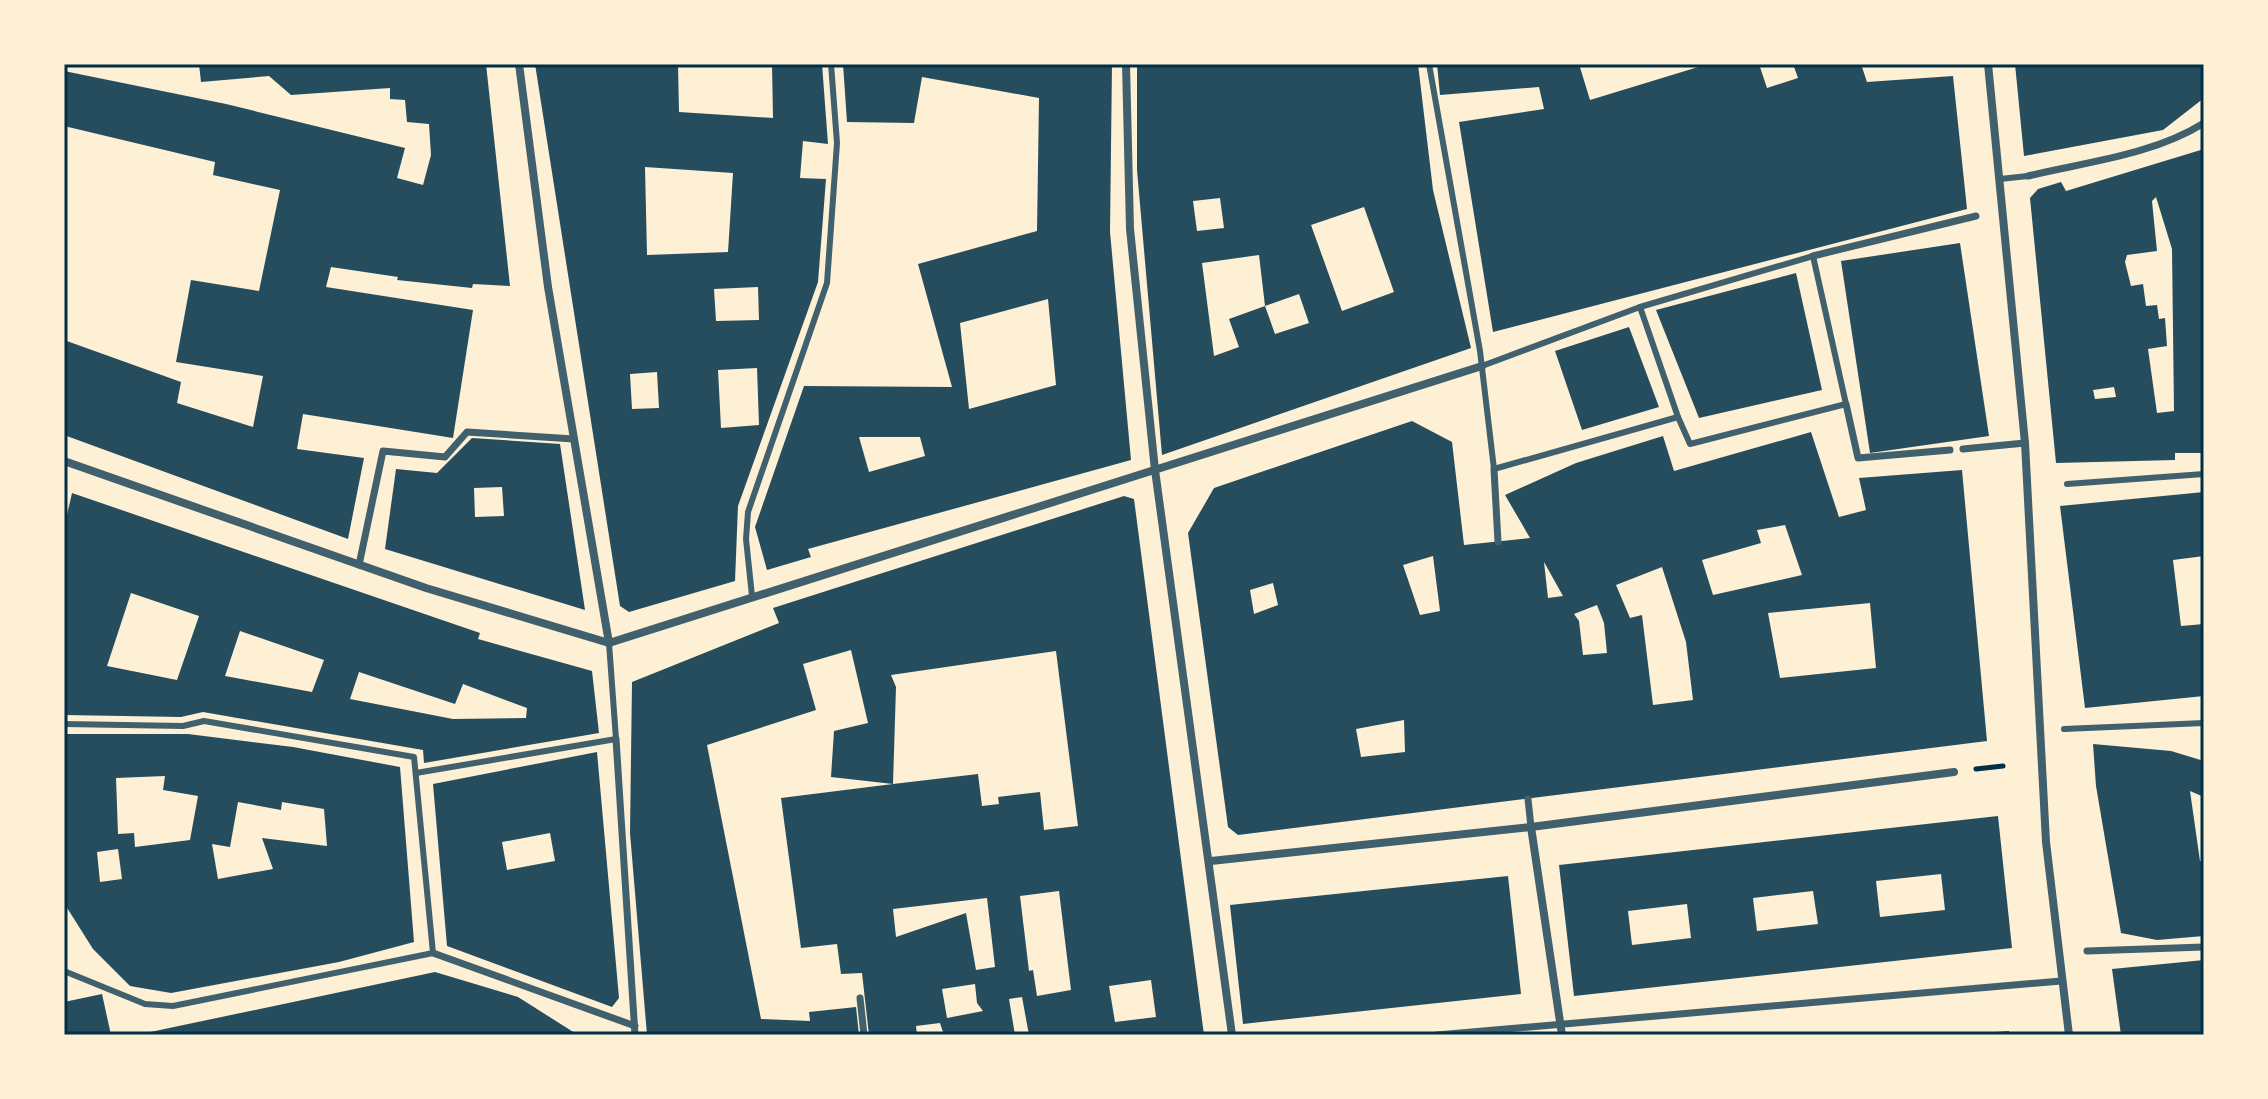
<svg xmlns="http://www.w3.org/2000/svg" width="2268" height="1099" font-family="'Fira Sans',sans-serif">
<rect width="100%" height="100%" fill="#fdf0d5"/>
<g fill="#264d5e" fill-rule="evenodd">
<path d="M199,64H486L510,286L473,284L472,288L397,280L398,277L331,267L326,287L473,310L453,438L303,414L297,449L364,458L348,539L64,435V340L181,382L177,403L253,427L263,376L176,362L191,280L259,291L280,190L213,175L215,162L64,126V71L226,104L405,148L397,178L423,185L431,155L429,124L407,122L405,100L390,99V88L291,95L269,76L201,82Z"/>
<path d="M535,64H678L679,112L773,118L772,64H822L828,144L803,141L800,178L826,179L818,282L738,506L735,581L629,612L620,606ZM645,167L733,173L728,252L647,255ZM758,287L759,320L716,321L714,289ZM757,368L759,425L721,428L718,370ZM657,372L659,408L632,409L630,374Z"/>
<path d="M843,64H1112L1110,232L1131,460L808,549L811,557L767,570L755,527L804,386L952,387L918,264L1037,231L1039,98L922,77L914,123L847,122ZM1048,299L1056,385L969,409L960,323ZM859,437H920L925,456L869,472Z"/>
<path d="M1137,64H1418L1433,190L1471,348L1162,455L1137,170ZM1220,198L1224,228L1197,231L1193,201ZM1364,207L1394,292L1342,311L1311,225ZM1259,255L1265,306L1299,294L1309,323L1275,334L1265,306L1229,319L1239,347L1214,356L1202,263Z"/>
<path d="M1437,64H1579L1590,100L1708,64H1759L1767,88L1798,78L1793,64H1861L1867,82L1953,76L1967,209L1493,332L1459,122L1544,109L1539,87L1440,95Z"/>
<path d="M2015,64H2204V98L2163,130L2024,156Z"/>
<path d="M2204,149V453H2175V460L2056,463L2030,198L2038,189L2061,182L2066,191ZM2156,197L2172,249L2174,411L2157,413L2148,349L2167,346L2165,318L2159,319L2157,305L2146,306L2143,284L2131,286L2125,262L2127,255L2157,251L2152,201ZM2114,387L2116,397L2095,399L2093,390Z"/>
<path d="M1960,243L1989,436L1870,453L1841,261Z"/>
<path d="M1796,273L1822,390L1699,418L1656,310Z"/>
<path d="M1629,327L1659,407L1582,430L1555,351Z"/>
<path d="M1412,421L1452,442L1464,545L1530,538L1505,495L1576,463L1663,436L1674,471L1811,432L1839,517L1866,510L1859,478L1962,470L1987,741L1238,835L1228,827L1188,533L1214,488ZM1785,525L1802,575L1713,595L1702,560L1761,543L1757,530ZM1433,556L1440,611L1420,615L1403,565ZM1544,562L1563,596L1548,598ZM1662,567L1686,642L1693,700L1653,705L1642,615L1630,618L1616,585ZM1273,583L1278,605L1254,614L1250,590ZM1870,603L1876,668L1780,678L1768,613ZM1597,605L1604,623L1607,653L1583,655L1579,621L1574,614ZM1404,720L1405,752L1361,757L1356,729Z"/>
<path d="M472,438L560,444L585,610L385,549L396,469L437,473ZM502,487L504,516L475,517L474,488Z"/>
<path d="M2204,492V556L2173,560L2181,626L2204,624V696L2085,708L2060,506Z"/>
<path d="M72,493L480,633L478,639L592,671L599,733L424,763L423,750L203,712L181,717L64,715V528ZM131,593L199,616L177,680L107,666ZM240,631L324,660L312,692L225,676ZM359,672L455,704L463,684L527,708L526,718L453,719L350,699Z"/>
<path d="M1124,496L1134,499L1204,1035H1029L1022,997L1009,999L1015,1035H944L940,1023L916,1026L917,1035H869L862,973L841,974L837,944L801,948L781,798L893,784L831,777L834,731L868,723L851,650L803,664L816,710L707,745L761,1019L810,1021L809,1012L856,1007L859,1035H647L630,833L632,682L779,623L773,608ZM1056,651L1078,826L1044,830L1040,792L998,797L999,804L982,806L978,774L893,784L896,687L891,675ZM1059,891L1071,990L1037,996L1033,970L1029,971L1020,896ZM987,898L995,967L976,970L966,913L896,937L893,909ZM1151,980L1156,1017L1115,1022L1109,986ZM975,984L977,1003L983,1011L947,1018L942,989Z"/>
<path d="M64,734H188L293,747L400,767L414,942L339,962L171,993L130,986L93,949L64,903ZM165,776L163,790L198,796L190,840L135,847L134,833L118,834L116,778ZM238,802L281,810L282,802L324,809L327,846L262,838L273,869L218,879L212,844L230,847ZM118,849L122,879L100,882L97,852Z"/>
<path d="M2093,744L2171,751L2204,761V797L2190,791L2200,861H2204V936L2157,940L2121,933L2096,786Z"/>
<path d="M597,752L619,998L612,1007L447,946L433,784ZM550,833L555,861L507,870L502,842Z"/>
<path d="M1998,816L2012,948L1574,996L1559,865ZM1941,874L1945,910L1880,917L1876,881ZM1813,891L1818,924L1757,931L1753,898ZM1687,904L1691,938L1632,945L1628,911Z"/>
<path d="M1508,876L1521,994L1243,1024L1230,905Z"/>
<path d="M2204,960V1035H2121L2112,969Z"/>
<path d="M435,972L518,997L578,1035H136Z"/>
<path d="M102,994L111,1035H64V1002Z"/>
<path d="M2009,1031L2010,1035H1983V1033Z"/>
</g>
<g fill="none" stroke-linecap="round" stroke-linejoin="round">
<path stroke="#003049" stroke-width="5" d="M1976,769L2003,766"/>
<g stroke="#3f606c" stroke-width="6">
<path d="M1429,64L1480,351L1494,469L1678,417L1690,444L1846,404L1813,256L1640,307L1482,366"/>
<path d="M2000,179L2028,176"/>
<path d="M1640,307L1678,417"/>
<path d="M2067,484L2204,474"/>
<path d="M752,596L746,539L748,512L827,283L837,143L831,64"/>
<path d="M64,724L183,726L204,721L414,757L433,953L173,1006L145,1004L64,971"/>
<path d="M2064,729L2204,723"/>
<path d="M416,773L616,739L609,643"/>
</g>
<g stroke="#3f606c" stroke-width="7">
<path d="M2028,176C2086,162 2153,155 2204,123"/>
<path d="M1813,256L1976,216"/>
<path d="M1846,404L1858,458L1950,450"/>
<path d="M1963,449L2025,443"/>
<path d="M1494,469L1498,542"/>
<path d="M359,565L383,451L445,457L467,432L574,439"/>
<path d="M616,739L635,1035"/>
<path d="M1528,799L1531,827"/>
<path d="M2087,951L2204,947"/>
<path d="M433,953L635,1026"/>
<path d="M860,998L864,1035"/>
<path d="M1437,1035L2061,981"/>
</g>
<g stroke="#3f606c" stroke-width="8">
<path d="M519,64L548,287L609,643"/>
<path d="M1126,64L1130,229L1155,470L1232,1035"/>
<path d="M1988,64L2025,443L2046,842L2069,1035"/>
<path d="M64,461L426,588L609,643"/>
<path d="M609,643L1482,366"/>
<path d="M1531,827L1562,1035"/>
<path d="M1211,861L1531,827L1954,772"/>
</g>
</g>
<rect width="2268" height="1099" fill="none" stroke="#fdf0d5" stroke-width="132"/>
<rect x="66" y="66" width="2136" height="967" fill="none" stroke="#003049" stroke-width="3"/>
</svg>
